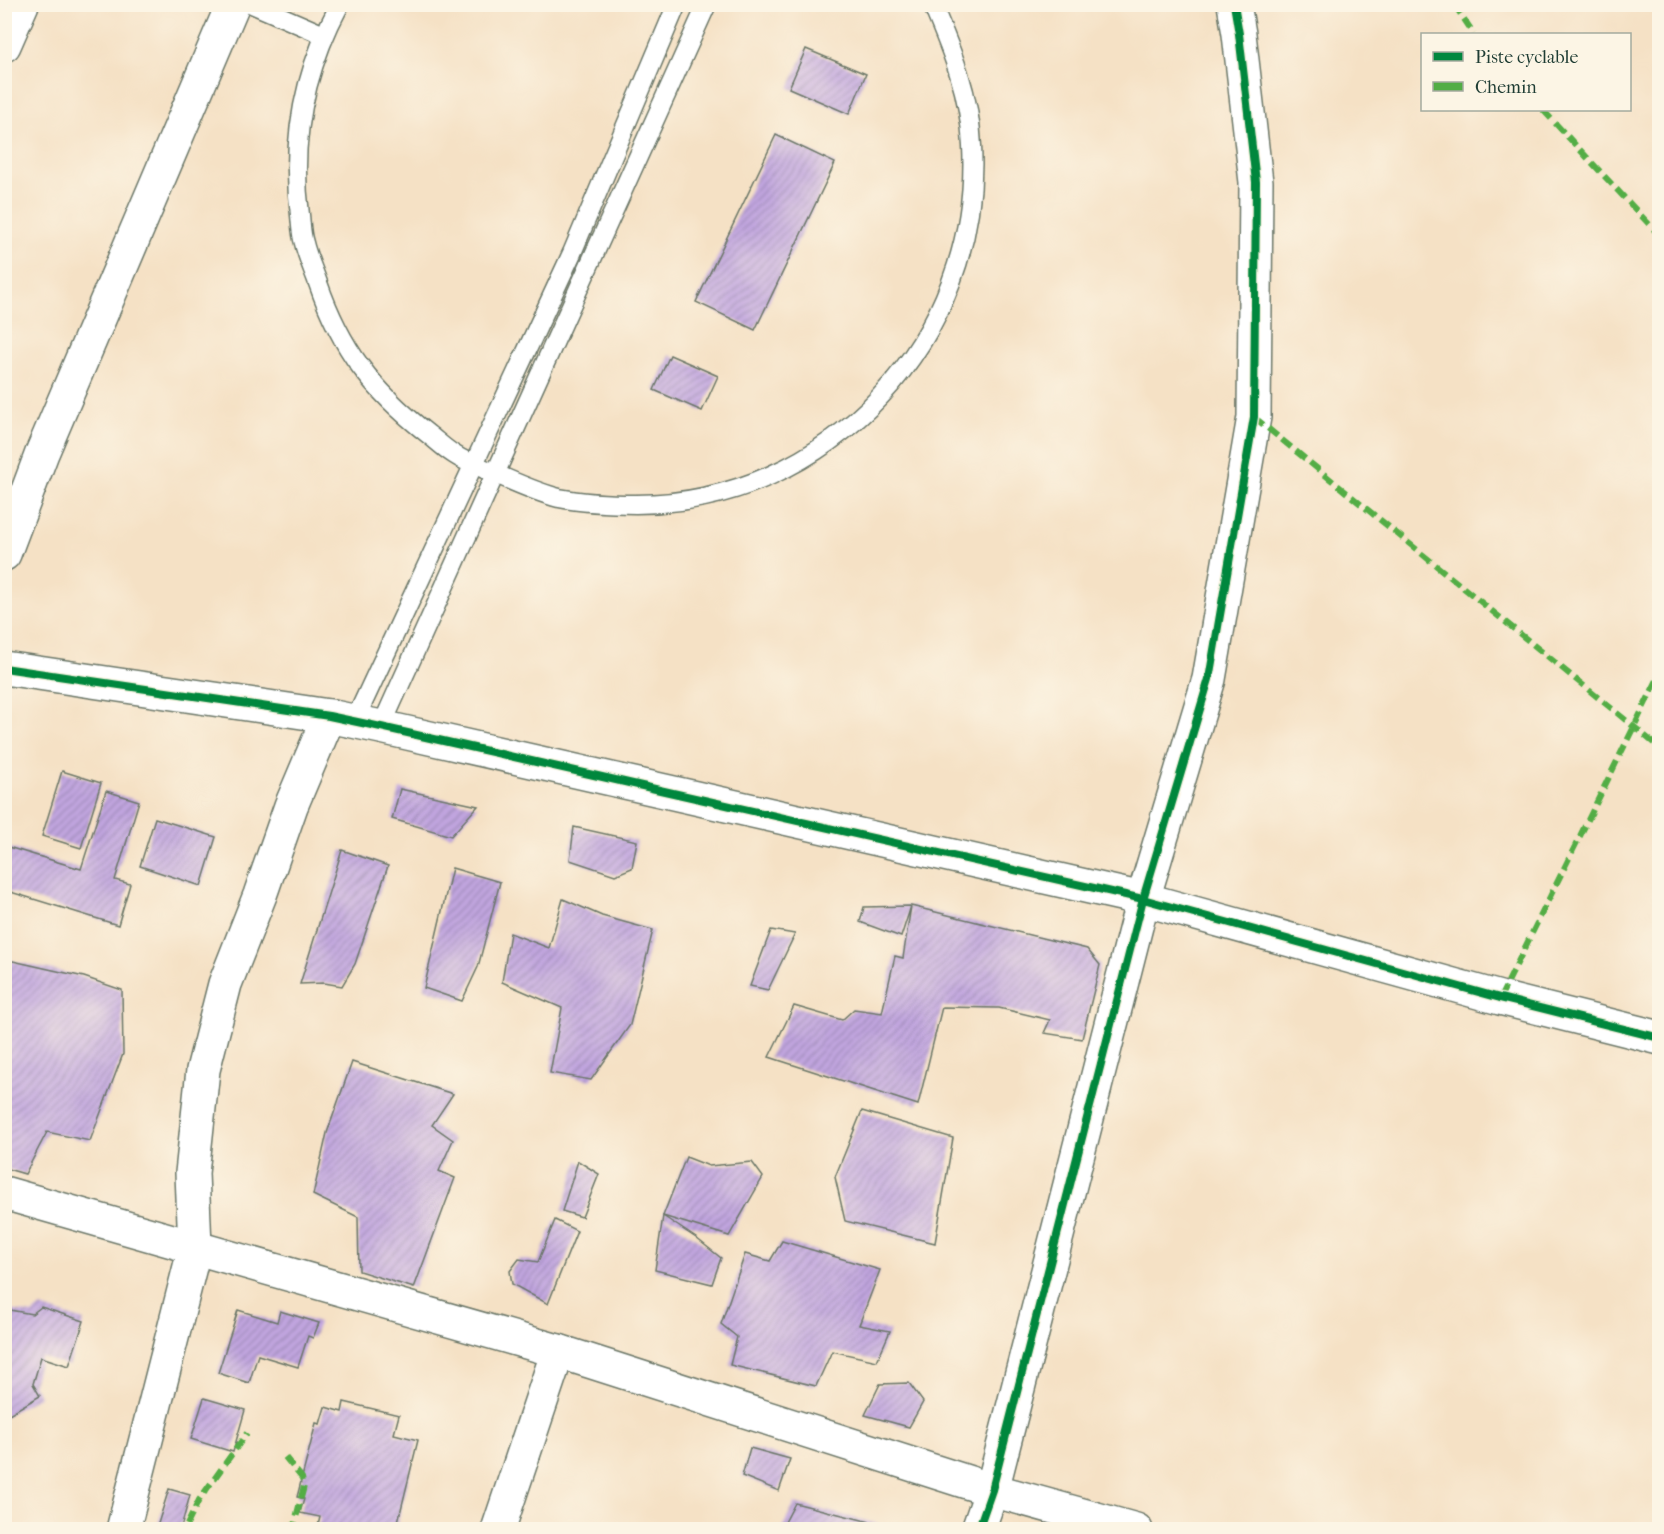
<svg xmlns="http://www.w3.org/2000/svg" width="1664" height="1534" font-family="'IM FELL French Canon',serif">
<defs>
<pattern id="building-hatch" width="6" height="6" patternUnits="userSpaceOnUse" patternTransform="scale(1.5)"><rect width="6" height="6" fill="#c1a5df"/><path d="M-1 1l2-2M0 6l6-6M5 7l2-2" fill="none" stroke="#9c88b6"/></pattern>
</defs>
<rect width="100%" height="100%" fill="#fcf5e5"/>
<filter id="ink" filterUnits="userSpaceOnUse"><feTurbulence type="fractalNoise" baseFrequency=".0167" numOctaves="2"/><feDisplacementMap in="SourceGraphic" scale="12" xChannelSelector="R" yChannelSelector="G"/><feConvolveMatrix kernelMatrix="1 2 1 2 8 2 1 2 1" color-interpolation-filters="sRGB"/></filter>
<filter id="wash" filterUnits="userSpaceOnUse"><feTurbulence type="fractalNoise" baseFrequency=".008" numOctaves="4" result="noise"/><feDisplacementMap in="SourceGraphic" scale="24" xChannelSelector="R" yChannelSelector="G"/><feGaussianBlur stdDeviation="1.35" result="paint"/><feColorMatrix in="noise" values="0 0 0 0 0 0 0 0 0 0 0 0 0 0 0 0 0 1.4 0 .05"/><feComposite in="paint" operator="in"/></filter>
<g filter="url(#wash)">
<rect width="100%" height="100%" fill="#f5e1c5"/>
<g id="blocks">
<g fill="url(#building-hatch)">
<path d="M806,49L866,74L849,114L789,88Z"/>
<path d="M776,135L835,163L755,330L696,302Z"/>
<path d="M670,355L718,376L702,411L654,390Z"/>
<path d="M62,771L101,783L81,848L42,836Z"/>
<path d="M400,789L478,806L451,836L392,819Z"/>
<path d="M106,791L139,801L115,880L130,884L118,925L4,890V858L8,847L81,869Z"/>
<path d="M155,818L216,837L201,886L140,866Z"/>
<path d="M574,827L637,841L632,868L615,875L570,860Z"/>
<path d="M342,850L388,866L355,964L342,986L324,983L300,984Z"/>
<path d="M452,868L500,882L478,967L462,1001L424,988Z"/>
<path d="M563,899L602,916L653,930L630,1025L591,1080L550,1073L562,1008L502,982L510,933L549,948Z"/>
<path d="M911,906L901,937L860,922L864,907L911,906L1087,949L1100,965L1082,1039L1044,1033L1050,1020L999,1008L942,1007L918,1105L769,1057L794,1006L842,1020L854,1009L882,1013L895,956L903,958Z"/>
<path d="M771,930L795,934L768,990L750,986Z"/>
<path d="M4,959L84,977L122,990L123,1054L90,1141L47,1132L25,1174L4,1168Z"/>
<path d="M352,1062L453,1094L432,1125L453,1140L439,1171L455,1178L414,1288L359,1271L358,1217L313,1195L327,1133Z"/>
<path d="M862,1111L953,1138L935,1243L845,1221L835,1177Z"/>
<path d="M686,1157L709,1166L752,1162L763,1177L729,1236L663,1216Z"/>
<path d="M578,1161L599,1174L582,1217L562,1211Z"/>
<path d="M663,1216L696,1238L721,1258L712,1284L655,1270Z"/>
<path d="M555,1220L577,1231L548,1304L512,1284L510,1271L519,1259L538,1262Z"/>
<path d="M782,1241L880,1270L859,1325L890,1331L877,1361L832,1351L816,1386L730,1365L737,1337L721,1324L745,1254L770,1261Z"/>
<path d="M41,1307L84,1321L69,1366L41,1357L33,1384L40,1396L4,1417V1309L32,1314Z"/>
<path d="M238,1310L277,1322L280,1311L319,1323L313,1338L308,1336L298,1367L258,1355L249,1383L218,1373Z"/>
<path d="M909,1383L923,1402L909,1427L865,1415L880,1384Z"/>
<path d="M204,1398L245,1410L233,1452L191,1439Z"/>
<path d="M344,1402L399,1415L394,1434L418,1440L396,1530H317L320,1517L300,1513L304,1499L297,1497L316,1423L320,1424L325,1407L342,1412Z"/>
<path d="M750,1448L790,1459L779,1491L742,1476Z"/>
<path d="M169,1489L190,1495L182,1524L180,1530H156Z"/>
<path d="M795,1503L878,1524L876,1530H781Z"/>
</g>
</g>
</g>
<g filter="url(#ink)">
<use href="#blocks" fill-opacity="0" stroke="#6a7667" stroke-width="1.5"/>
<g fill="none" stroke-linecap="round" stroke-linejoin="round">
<g stroke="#6a7667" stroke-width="21">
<g id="service">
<path d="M252,4L324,35"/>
<path d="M340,4C304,71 290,140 300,215C301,224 301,234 304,243C307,256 313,269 318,283C341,349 372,390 428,434C437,441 445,449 455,455C467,463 481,467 494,473C516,483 536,492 559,498C585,503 611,504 636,504C829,504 982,337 972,146C970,94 952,51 932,4"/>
<path d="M354,722L572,253L677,4"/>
<path d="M381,727L707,4"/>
</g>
</g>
<g stroke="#6a7667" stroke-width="36">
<g id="minor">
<path d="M4,45L22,4"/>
<path d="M4,554L42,453L233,4"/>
<path d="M4,668L329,716L381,727L1143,899L1500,998L1660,1038"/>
<path d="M4,1193L558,1351L992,1490L1136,1530"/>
<path d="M123,1530L195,1247L192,1173L203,1070L225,984L260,895L291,806L329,716"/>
<path d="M498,1530L558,1351"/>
<path d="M978,1530L992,1490L1143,899L1209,679L1254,417L1256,182L1239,34L1234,4"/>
</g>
</g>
<use href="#service" stroke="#fff" stroke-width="18"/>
<use href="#minor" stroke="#fff" stroke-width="33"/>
<g stroke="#52ad45" stroke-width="6" stroke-dasharray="12 6" stroke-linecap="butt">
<path d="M1454,4L1474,34"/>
<path d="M1543,110L1660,236"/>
<path d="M1254,417L1660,748"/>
<path d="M1500,998L1660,674"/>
<path d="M285,1457L302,1478L304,1486L293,1530"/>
<path d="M187,1525L199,1500L247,1433"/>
</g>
<g stroke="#fcf5e5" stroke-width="11">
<g id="cycleway">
<path d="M4,668L329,716L381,727L1143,899L1500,998L1660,1038"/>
<path d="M978,1530L992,1490L1143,899L1209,679L1254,417L1256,182L1239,34L1234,4"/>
</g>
</g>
<use href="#cycleway" stroke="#00873e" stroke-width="8"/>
</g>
</g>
<rect width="1664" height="1534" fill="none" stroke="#fcf5e5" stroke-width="24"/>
<rect x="1421" y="33" width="210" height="78" fill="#fcf5e5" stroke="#a4ab9e" stroke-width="1.5"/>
<rect x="1433" y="52" width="30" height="9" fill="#00873e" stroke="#a4ab9e" stroke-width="1.5"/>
<text x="1475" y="63" font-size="18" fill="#1f3d34">Piste cyclable</text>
<rect x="1433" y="82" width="30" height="9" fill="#52ad45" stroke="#a4ab9e" stroke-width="1.5"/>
<text x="1475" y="93" font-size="18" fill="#1f3d34">Chemin</text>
</svg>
